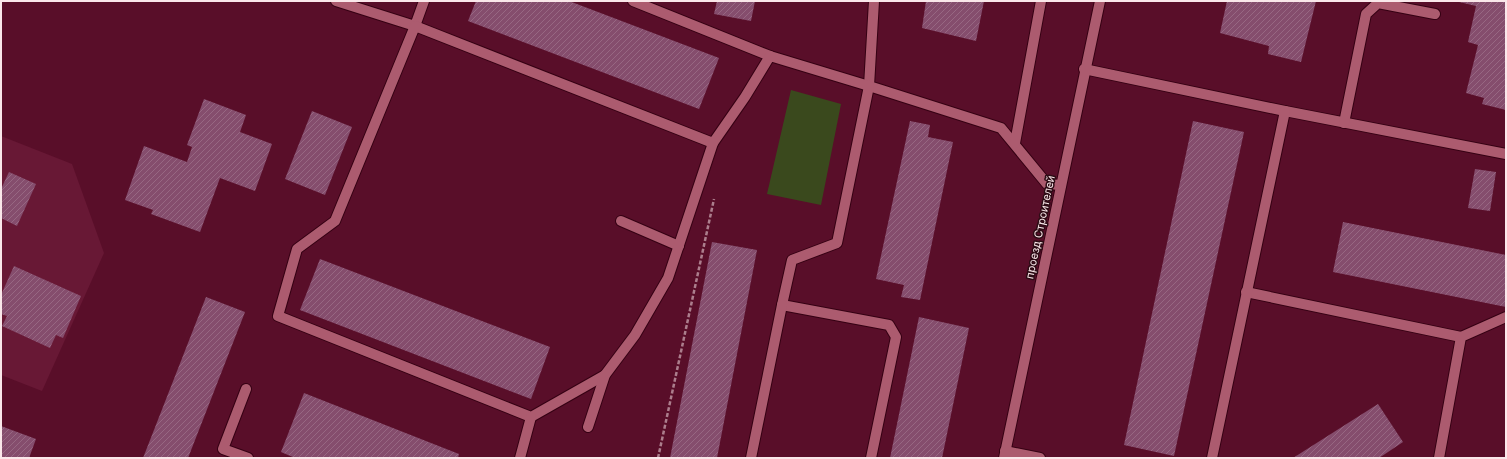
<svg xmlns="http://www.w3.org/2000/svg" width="1507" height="459" font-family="Inter,sans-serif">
<defs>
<pattern id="building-hatch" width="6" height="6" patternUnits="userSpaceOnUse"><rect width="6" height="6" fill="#854d6d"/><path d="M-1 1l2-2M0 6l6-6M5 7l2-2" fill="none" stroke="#976782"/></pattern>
</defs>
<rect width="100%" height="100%" fill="#590e29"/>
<path fill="#681835" d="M1,136L72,164L104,253L42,391L1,375Z"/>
<path fill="#3a491d" d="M791,90L841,104L821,205L767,194Z"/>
<g fill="url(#building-hatch)">
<path d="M476,1H569L719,58L699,109L468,21Z"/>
<path d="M717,1H755L751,21L714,14Z"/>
<path d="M926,1H984L976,41L922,28Z"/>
<path d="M1227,1H1316L1301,62L1268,54L1269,46L1220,33Z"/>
<path d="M1455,1H1506V110L1482,104L1484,98L1466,93L1478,45L1468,42L1476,6Z"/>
<path d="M204,99L246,115L240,132L272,144L255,191L220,178L200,232L151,214L153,210L125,200L144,146L187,162L192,147L187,145Z"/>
<path d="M312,111L352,127L325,195L285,179Z"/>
<path d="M910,121L930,125L928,137L953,142L920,300L901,297L904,285L876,279Z"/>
<path d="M1193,121L1244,132L1174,456L1124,445Z"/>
<path d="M1475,169L1496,172L1490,211L1468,208Z"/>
<path d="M9,172L36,184L17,226L1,218V189Z"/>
<path d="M1343,222L1506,255V307L1333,272Z"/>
<path d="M712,242L757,250L717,458H670Z"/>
<path d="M320,259L550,347L531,399L300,310Z"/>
<path d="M14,266L81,296L63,338L56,335L50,348L2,326L7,316L1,314V295Z"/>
<path d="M206,297L245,312L188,458H143Z"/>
<path d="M919,317L969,328L942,458H890Z"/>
<path d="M304,393L459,454L458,458H295L281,452Z"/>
<path d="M1378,404L1403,442L1379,458H1293Z"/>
<path d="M1,426L36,439L29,458H1Z"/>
</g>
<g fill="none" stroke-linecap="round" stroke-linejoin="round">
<g stroke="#350013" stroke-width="12">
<g id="lane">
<path d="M336,1L415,26L424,1"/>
<path d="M633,1L770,56"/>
<path d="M874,1L869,86L1001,128L1047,184L1061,185"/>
<path d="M1084,69L1285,111L1506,154"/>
<path d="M1344,123L1366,14L1378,3L1435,14"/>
<path d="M1015,143L1041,1"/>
<path d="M621,221L679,246"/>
<path d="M1246,292L1461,337"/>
<path d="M605,375L531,417L278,316L297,249L335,221L415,26L713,143L745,97L770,56L869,86L837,243L792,260L782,305L889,325L896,337L871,458"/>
<path d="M246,389L223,449L248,458"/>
<path d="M588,427L605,375L635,335L668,278L713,143"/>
<path d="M1005,451L1040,458"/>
<path d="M520,458L531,417"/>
<path d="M751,458L782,305"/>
<path d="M1212,458L1285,111"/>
<path d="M1439,458L1461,337L1506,317"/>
</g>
</g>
<g stroke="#350013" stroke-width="12">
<path id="street" d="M1004,458L1100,1"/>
</g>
<path stroke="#ac7e8d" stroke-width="2.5" stroke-dasharray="4 2" stroke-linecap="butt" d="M658,458L714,199"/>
<use href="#lane" stroke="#ac5b6f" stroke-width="10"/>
<use href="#street" stroke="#ac5b6f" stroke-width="10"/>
</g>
<g text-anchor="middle" stroke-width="3" stroke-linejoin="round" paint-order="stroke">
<g font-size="11" fill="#fae7ea" stroke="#2c0c15">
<text transform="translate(1040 227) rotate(-78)" y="4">проезд Строителей</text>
</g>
</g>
<rect width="1507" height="459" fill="none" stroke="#fae7ea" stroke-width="4"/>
</svg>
